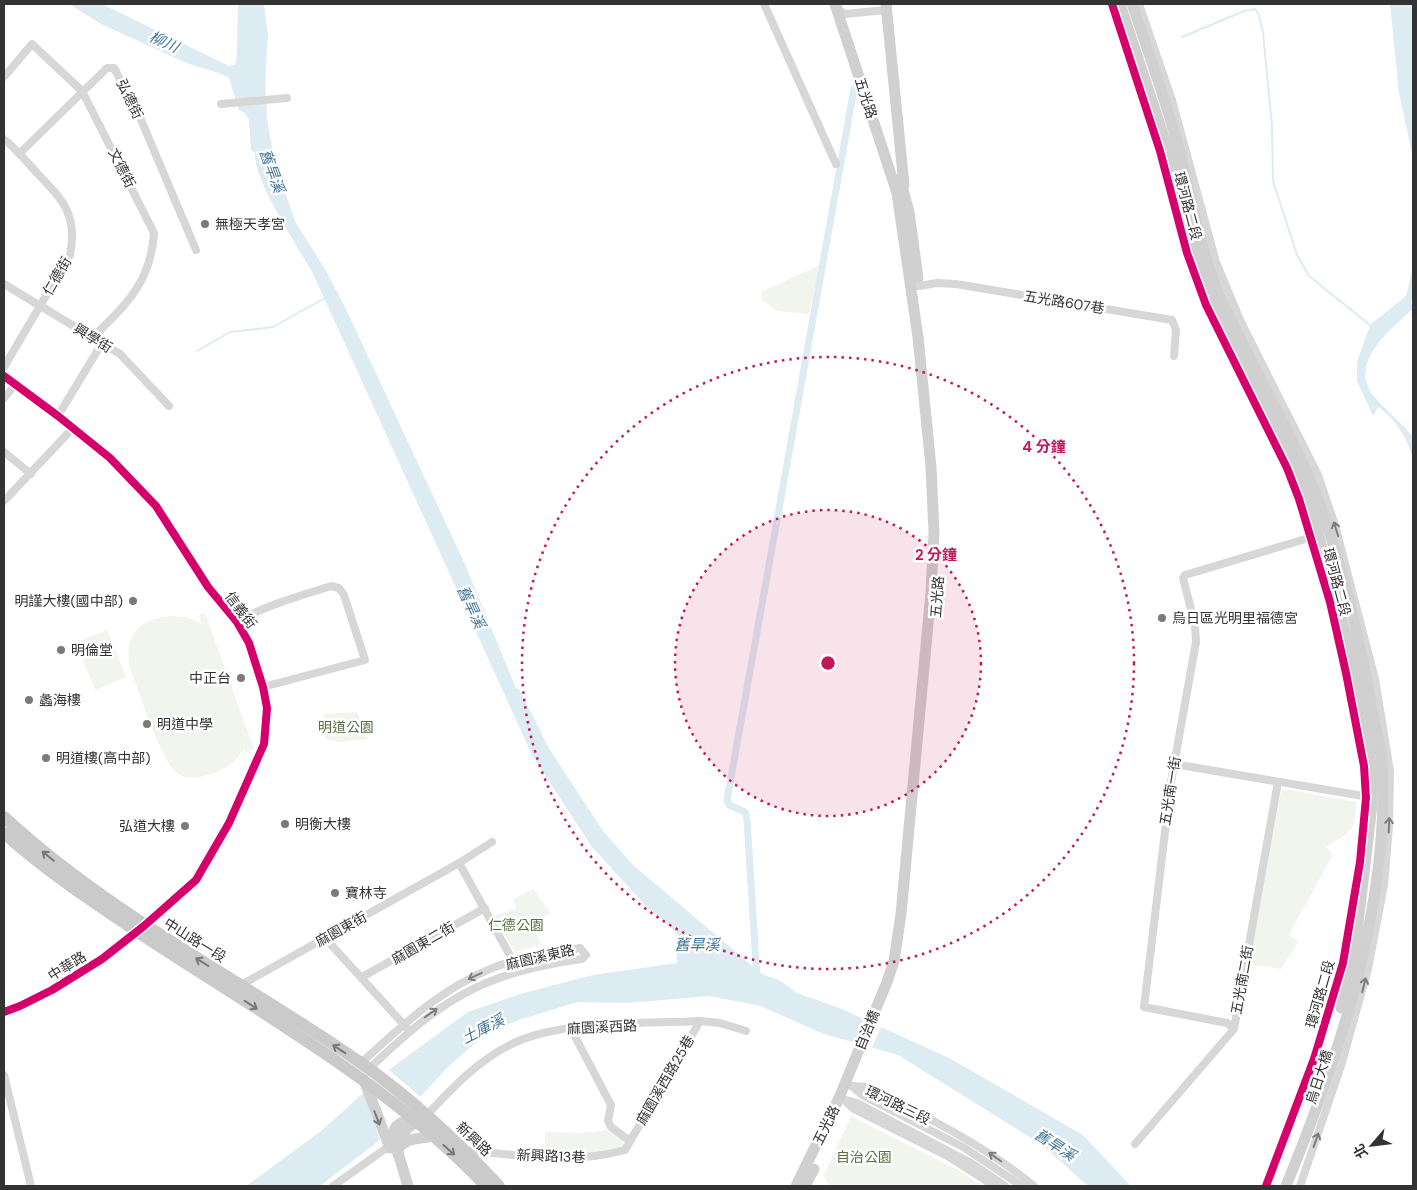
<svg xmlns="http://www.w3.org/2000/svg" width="1417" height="1190" font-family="'DM Sans','Noto Sans TC',sans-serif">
<rect width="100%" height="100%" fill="#fff"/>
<g fill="#f1f5ed">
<path d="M820,265L809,314L778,311L762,300L761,292Z"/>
<path d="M205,613L254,749L246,753L244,748C236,762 224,771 208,775C199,778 187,779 178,774C161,764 138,687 129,666C129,658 127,650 130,642C138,614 181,610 201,624L199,615Z"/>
<path d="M107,630L126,677L95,690L76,642Z"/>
<path d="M357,712L368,739L339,742L325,739L324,714Z"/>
<path d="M1285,789L1356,802C1355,834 1351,831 1326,847L1333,854L1289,935L1298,942L1281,969L1249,964L1281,792Z"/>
<path d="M533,889L551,913L532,924L541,945L515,952L493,916L516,908L513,899Z"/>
<path d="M851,1116L958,1170L982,1186H829L824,1175Z"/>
<path d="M607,1130L622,1140L623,1148L606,1154L545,1155V1132L578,1133Z"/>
</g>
<g fill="#ddebf3">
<path d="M69,4H102L229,66L235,65L237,56L238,4H264L268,36L265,79L267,119L275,165L296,223L325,269L346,309L464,562L516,688L519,689L550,750L603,831L633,865L762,974L779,980L797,993L842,1009L951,1059L1083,1135L1131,1186H1088L1041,1144L898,1055L821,1033L761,1006L709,996L628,1003L577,1002L522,1019L488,1032L449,1066L381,1139L320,1186H246L321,1131L390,1069L468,1012L520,994L593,975L677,963V933L644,904L592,847L533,757L314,276C300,249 253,181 255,153L251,150L249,120L244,112L239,111L229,78L219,73L189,64L101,24Z"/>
<path d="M1390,4H1413V158L1399,93Z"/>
<path d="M1413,267V294L1411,302L1413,309C1392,328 1348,362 1373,395C1385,410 1401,422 1413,437V458C1406,437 1396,419 1378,407L1373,416L1357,381V362L1370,325L1406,296Z"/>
</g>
<g fill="#fff">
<path d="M865,1017L882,1025L871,1050L853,1045Z"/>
<path d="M389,1070L422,1098L380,1140L363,1091Z"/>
</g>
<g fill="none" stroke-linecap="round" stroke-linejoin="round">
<g stroke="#ddebf3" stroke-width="2">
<path d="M1182,37L1244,11L1255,9L1259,15L1263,33L1272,126L1273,181L1297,255L1309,276L1370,325"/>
<path d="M197,351L230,332L273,327L325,298"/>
</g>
<path stroke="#ddebf3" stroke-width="7" d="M757,979L747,820L745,812L729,805L727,800L854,89"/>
<g stroke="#d7d7d7" stroke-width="8">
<path d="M764,4L836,164"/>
<path d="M1112,4L1160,151L1187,253L1206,305L1287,468L1299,499L1330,602L1346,673L1364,766L1366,798L1360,862L1343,963L1314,1059L1266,1186"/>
<path d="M1139,4L1172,100L1216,262L1241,322L1318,475L1335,525L1375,679L1390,771L1389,827L1384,885L1368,969L1341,1066L1300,1186"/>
<path d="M837,8L845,14L886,10"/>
<path d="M4,77L32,44L82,91L154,233C151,282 126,305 92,338"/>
<path d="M221,104L287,98"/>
<path d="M4,139C16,149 26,161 37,173C63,200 78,215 70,255L4,367"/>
<path d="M19,154L107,68H114L139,115L196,250"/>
<path d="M4,284L120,354L169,406"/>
<path d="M919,286L937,283L956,284L1172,320L1176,330L1174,356"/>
<path d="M4,376L58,416L110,458L156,506L208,587L237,622L249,643L263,687L267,708L264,744L229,823L196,880L144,926L102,959L52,990L20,1006L4,1012"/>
<path d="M4,398L15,385"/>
<path d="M58,416L102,343"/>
<path d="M4,452L31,474"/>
<path d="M4,501L73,428"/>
<path d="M237,622C266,605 300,596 331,586L339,588L344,595L365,660L263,687"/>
<path d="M1174,764L1369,797"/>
<path d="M459,863L513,961L517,971"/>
<path d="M325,938L406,1027"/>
<path d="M362,977L485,908"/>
<path d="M241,985L459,863L492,842"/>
<path d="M570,1027L611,1105L608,1121L611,1127L630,1141"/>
<path d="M1234,1029L1227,1023L1144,1007L1171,782L1196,642L1195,625L1183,578L1185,575L1312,537"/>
<path d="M361,1063C409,1019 449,981 512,961C534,954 558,952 580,948L586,955L582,959C481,973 441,1000 369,1069"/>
<path d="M4,1075L31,1186"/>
<path d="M852,1086L865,1087C924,1115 984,1145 1034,1186"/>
<path d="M852,1086L862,1095L963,1147L1022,1186"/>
<path d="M839,1098L857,1103L973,1164L1005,1186"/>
<path d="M845,1101L854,1109L949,1157L994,1186"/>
<path d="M426,1116C452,1088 480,1058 516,1042C565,1020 646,1024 700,1021L720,1023L746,1031"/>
<path d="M1135,1144L1234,1029L1278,782"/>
<path d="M464,1150C518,1155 573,1165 625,1150L700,1021"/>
<path d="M333,1186L388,1147"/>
</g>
<g stroke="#d0d0d0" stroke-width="11">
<path d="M886,4L904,185"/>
<path d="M1120,4L1168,149L1189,233L1208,292L1294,464L1317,529L1356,671L1373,773L1372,805L1357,932L1341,1008"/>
<path d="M1132,4C1148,51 1165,98 1178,146C1191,196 1199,247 1220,296C1249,362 1288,424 1315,492C1342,561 1359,636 1372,709C1377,733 1383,758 1383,783C1385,919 1337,1062 1286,1186"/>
<path d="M900,179L909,212L918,278"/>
<path d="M364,1080L390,1148"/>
<path d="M398,1147L409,1140L433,1136"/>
<path d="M398,1154C398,1140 403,1129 415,1123"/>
<path d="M408,1186C405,1176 402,1166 399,1156C390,1131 389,1123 419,1118"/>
<path d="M796,1186L839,1098L887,982L894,961L901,914L931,592L934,532L931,467L918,337L897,193L835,4"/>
<path d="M805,1186L814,1169"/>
</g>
<g stroke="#cacaca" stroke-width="12">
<path d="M4,817C111,916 242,980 361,1063C411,1098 458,1142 499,1186"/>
<path d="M4,833C48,873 98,905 147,938C264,1015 389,1084 486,1186"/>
</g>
<g stroke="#fff" stroke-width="11">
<g id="cycleway">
<path d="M1112,4L1160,151L1187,253L1206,305L1287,468L1299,499L1330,602L1346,673L1364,766L1366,798L1360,862L1343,963L1314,1059L1266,1186"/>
<path d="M4,376L58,416L110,458L156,506L208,587L237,622L249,643L263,687L267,708L264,744L229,823L196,880L144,926L102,959L52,990L20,1006L4,1012"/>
</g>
</g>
<use href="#cycleway" stroke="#d6006c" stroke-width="8"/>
</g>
<defs><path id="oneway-shaft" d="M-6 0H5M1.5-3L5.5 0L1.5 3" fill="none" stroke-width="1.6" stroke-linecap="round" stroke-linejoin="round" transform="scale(1.25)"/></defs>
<g stroke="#7d7d7d">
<use href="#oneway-shaft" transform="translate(1336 529) rotate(-107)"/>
<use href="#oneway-shaft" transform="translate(1389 825) rotate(-88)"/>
<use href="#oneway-shaft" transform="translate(475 976) rotate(155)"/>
<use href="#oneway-shaft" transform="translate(1364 985) rotate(-76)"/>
<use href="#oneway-shaft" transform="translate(431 1013) rotate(-35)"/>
<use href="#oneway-shaft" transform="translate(1316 1140) rotate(-71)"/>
<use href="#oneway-shaft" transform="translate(995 1157) rotate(-145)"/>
</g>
<g stroke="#777">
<use href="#oneway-shaft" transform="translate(48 856) rotate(-141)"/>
<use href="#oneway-shaft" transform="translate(202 962) rotate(-148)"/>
<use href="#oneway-shaft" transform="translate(251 1005) rotate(33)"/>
<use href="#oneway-shaft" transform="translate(339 1049) rotate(-147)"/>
<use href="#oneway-shaft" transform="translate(449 1150) rotate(42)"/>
</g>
<use stroke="#7a7a7a" href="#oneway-shaft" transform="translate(377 1118) rotate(69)"/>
<circle cx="828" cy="663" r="153" fill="#c2185b" fill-opacity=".12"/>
<g fill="none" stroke="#c2185b" stroke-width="2.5" stroke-dasharray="2.5 5">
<circle cx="828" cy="663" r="153"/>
<circle cx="828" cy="663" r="306"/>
</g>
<g fill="#7a7a7a" stroke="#fff" stroke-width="2">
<circle cx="205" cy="224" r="5"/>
<circle cx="133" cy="601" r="5"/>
<circle cx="1162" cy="618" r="5"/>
<circle cx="61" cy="650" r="5"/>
<circle cx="241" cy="678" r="5"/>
<circle cx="29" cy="700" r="5"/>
<circle cx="147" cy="724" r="5"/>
<circle cx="46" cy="758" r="5"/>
<circle cx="285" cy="824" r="5"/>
<circle cx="185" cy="826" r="5"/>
<circle cx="335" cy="893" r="5"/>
</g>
<g text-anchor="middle" stroke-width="5" stroke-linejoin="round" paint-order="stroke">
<g font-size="14" fill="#333" stroke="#fff">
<text transform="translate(866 98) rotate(72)" y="5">五光路</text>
<text transform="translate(130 99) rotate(64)" y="5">弘德街</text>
<text transform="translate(122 168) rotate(63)" y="5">文德街</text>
<text transform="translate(1188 206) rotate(75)" y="5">環河路二段</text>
<text transform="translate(57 276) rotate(-60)" y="5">仁德街</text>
<text transform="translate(1064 302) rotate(9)" y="5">五光路607巷</text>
<text transform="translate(93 338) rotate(31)" y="5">興學街</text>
<text transform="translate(1337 582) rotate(75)" y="5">環河路二段</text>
<text transform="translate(937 597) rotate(-86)" y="5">五光路</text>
<text transform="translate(241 610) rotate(53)" y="5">信義街</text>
<text transform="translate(1170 791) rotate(-81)" y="5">五光南一街</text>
<text transform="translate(341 929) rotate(-29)" y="5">麻園東街</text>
<text transform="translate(195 940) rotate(32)" y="5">中山路一段</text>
<text transform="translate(423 943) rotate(-30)" y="5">麻園東二街</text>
<text transform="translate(540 957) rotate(-13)" y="5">麻園溪東路</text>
<text transform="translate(67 966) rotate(-32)" y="5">中華路</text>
<text transform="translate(1242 980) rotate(-80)" y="5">五光南二街</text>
<text transform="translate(1320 994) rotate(-74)" y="5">環河路二段</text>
<text transform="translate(602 1027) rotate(-3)" y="5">麻園溪西路</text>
<text transform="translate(867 1030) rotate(-68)" y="5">自治橋</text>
<text transform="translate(1319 1077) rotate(-72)" y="5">烏日大橋</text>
<text transform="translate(665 1080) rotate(-60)" y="5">麻園溪西路25巷</text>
<text transform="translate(898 1105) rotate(26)" y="5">環河路三段</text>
<text transform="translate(826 1125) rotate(-64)" y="5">五光路</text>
<text transform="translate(474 1139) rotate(43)" y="5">新興路</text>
<text transform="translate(551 1156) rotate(2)" y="5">新興路13巷</text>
</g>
<g font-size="14" fill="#333" stroke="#fff" text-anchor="start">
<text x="215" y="229">無極天孝宮</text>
<text x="123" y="606" text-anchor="end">明謹大樓(國中部)</text>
<text x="1172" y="623">烏日區光明里福德宮</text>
<text x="71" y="655">明倫堂</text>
<text x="231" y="683" text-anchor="end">中正台</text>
<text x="39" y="705">蠡海樓</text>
<text x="157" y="729">明道中學</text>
<text x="56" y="763">明道樓(高中部)</text>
<text x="295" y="829">明衡大樓</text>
<text x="175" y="831" text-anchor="end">弘道大樓</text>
<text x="345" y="898">寶林寺</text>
</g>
<g font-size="14" fill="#56703f" stroke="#fff">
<text x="346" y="732">明道公園</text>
<text x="516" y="930">仁德公園</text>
<text x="864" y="1162">自治公園</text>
</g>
<g font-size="15" font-style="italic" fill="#3f7597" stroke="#fff">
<text transform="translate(164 42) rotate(25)" y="5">柳川</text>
<text transform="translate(272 171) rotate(70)" y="5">舊旱溪</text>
<text transform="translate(471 607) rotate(65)" y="5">舊旱溪</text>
<text x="697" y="950">舊旱溪</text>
<text transform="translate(483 1029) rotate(-27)" y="5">土庫溪</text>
<text transform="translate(1055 1145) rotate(33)" y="5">舊旱溪</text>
</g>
</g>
<circle cx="828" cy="663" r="8" fill="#c2185b" stroke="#fff" stroke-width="2.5"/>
<g font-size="15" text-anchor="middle" font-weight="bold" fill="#c2185b" stroke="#fff" stroke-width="5" stroke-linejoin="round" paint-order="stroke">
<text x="1044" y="452">4 分鐘</text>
<text x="936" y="560">2 分鐘</text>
</g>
<rect width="1417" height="1190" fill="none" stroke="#333333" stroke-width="10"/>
<g transform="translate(1372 1145) rotate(242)" stroke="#ffffff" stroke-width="4" paint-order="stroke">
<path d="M0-4L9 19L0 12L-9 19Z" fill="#333333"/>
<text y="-8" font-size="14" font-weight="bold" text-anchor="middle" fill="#333333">北</text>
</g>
</svg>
